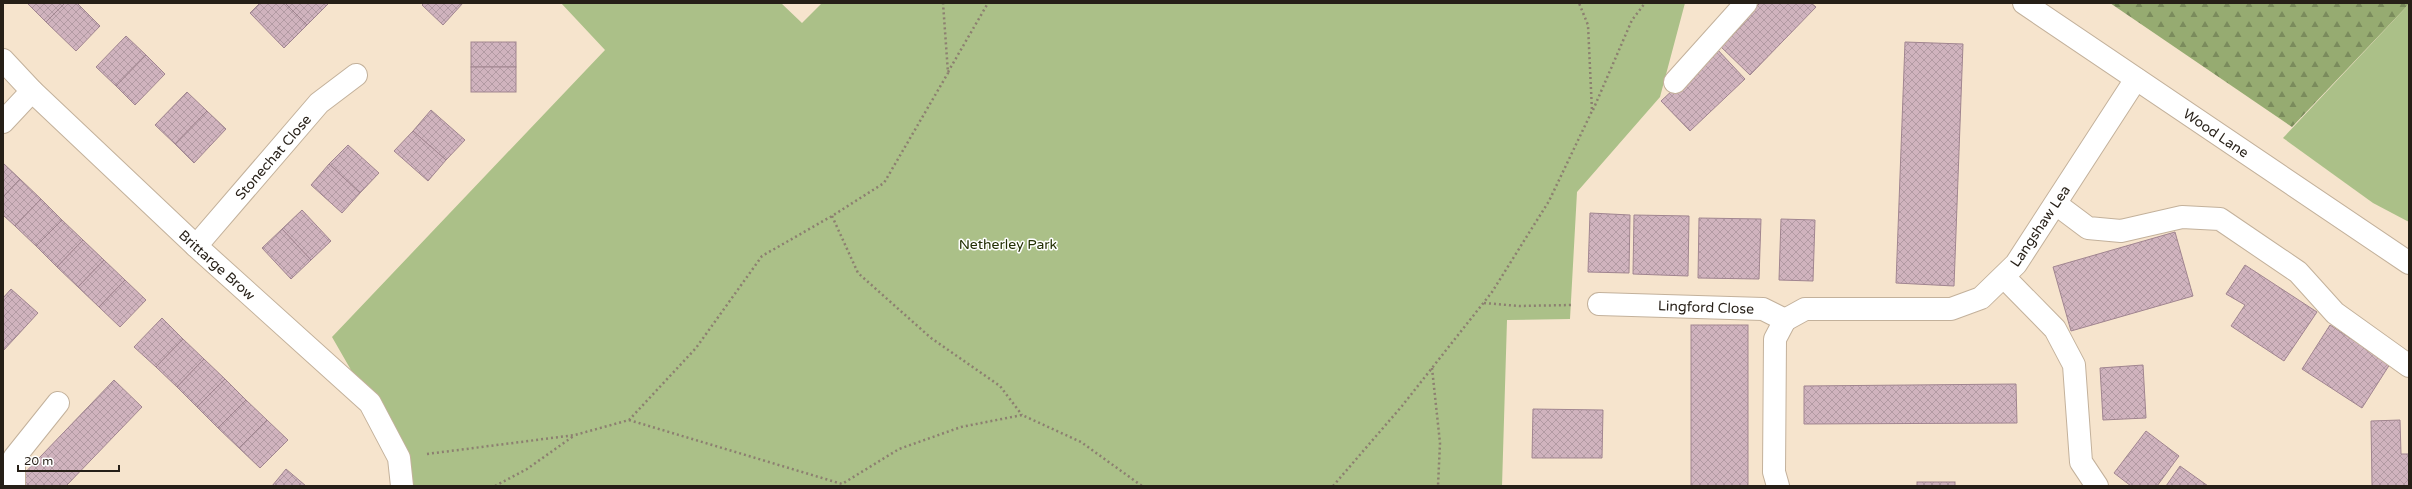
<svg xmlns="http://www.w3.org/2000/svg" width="2412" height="489" font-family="'Varela Round',sans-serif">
<defs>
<pattern id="forest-firs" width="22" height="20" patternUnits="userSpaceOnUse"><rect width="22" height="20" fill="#96ab71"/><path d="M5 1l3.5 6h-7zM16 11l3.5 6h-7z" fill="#7a8b5c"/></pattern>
<pattern id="building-cross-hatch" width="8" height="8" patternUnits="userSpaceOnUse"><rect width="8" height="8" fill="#d0b3be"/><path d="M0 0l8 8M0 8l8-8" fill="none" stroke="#b29aa3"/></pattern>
</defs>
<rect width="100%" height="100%" fill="#f6e4cd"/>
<g fill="#abc088">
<path d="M561,3H781L802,23L822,3H1685L1660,97L1577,192L1570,319L1507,320L1502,486H402L370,403L332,337L605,50Z"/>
<path d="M2409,4V222L2373,203L2283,138Z"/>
</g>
<path fill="url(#forest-firs)" d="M2110,3H2409V4L2292,127Z"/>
<g fill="url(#building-cross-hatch)" stroke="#a18590">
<path d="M27,3H65L46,22Z"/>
<path d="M65,3H77L100,26L76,51L46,22Z"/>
<path d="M260,3H285L307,25L284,48L250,13Z"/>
<path d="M285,3H329L307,25Z"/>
<path d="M424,3H463L443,25L422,5Z"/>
<path d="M1760,3H1811L1816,7L1750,75L1719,45Z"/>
<path d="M126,36L146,55L116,86L96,67Z"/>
<rect x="471" y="42" width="45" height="25"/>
<path d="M1905,42L1963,44L1954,286L1896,283Z"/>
<path d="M1717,49L1745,79L1690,131L1661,101Z"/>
<path d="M146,55L165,74L135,105L116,86Z"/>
<rect x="471" y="67" width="45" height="25"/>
<path d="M187,92L207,111L175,144L155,125Z"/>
<path d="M431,110L465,140L446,160L413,131Z"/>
<path d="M207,111L226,129L194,163L175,144Z"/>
<path d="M413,131L446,160L428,181L394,151Z"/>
<path d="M348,145L379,173L360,193L329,164Z"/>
<path d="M3,163L20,179L3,197Z"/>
<path d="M329,164L360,193L342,213L311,185Z"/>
<path d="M20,179L41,199L15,226L3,215V197Z"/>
<path d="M41,199L62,220L36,246L15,226Z"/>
<path d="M302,210L331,241L311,260L282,229Z"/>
<path d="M1590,213L1630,215L1629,273L1588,272Z"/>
<path d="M1634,215L1689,216L1688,276L1633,274Z"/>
<path d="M1699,218L1761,219L1759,279L1698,278Z"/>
<path d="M1781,219L1815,220L1813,281L1779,280Z"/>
<path d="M62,220L83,240L57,267L36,246Z"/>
<path d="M282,229L311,260L291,279L262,248Z"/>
<path d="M2175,232L2193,296L2071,331L2053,267Z"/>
<path d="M83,240L104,260L78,287L57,267Z"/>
<path d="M104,260L125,280L99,307L78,287Z"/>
<path d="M2245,265L2317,312L2284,361L2231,326L2245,305L2226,294Z"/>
<path d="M125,280L146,300L120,327L99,307Z"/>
<path d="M11,289L38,313L3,351V298Z"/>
<path d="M162,318L183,339L156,367L134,347Z"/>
<rect x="1691" y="325" width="57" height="161"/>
<path d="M2330,325L2390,364L2362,408L2302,369Z"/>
<path d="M183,339L204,359L177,387L156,367Z"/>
<path d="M204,359L225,379L197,407L177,387Z"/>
<path d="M2143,365L2146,418L2103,420L2100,368Z"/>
<path d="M225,379L246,400L218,428L197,407Z"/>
<path d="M114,380L142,407L66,486H20L16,482Z"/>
<path d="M2016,384L2017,423L1804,424V386Z"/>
<path d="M246,400L267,420L239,448L218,428Z"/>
<path d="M1533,409L1603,410L1602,458H1532Z"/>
<path d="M267,420L288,440L260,468L239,448Z"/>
<path d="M2400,420L2401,454H2409V486H2372L2371,421Z"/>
<path d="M2146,431L2179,456L2157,486H2131L2114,473Z"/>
<path d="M2180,466L2208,486H2166Z"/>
<path d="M286,469L306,486H272Z"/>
<rect x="1917" y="482" width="38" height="4"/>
</g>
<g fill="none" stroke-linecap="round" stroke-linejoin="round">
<g stroke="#c3b19b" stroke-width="24">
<g id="street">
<path d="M3,60L32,91L196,246L370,403L399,458L402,486"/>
<path d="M1675,82L1746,3"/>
<path d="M3,122L32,91"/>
<path d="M2056,204L2088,228L2121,231L2182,217L2220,219L2298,272L2335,313L2409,366"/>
<path d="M196,246L319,103L356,75"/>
<path d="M2004,277L2055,329L2074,365L2081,462L2097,486"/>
<path d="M1599,304L1763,309L1785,320"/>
<path d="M1785,320L1805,309H1951L1981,298L2016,264L2136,79"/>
<path d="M14,486V458L58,403"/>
<path d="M1778,486L1774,472L1775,339L1785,320"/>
</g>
</g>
<g stroke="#c3b19b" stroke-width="24">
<path id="secondary" d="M2024,3L2409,263"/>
</g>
<g stroke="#8c7f70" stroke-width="2.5" stroke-dasharray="2 3" stroke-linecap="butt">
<path d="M948,72L988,3"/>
<path d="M1593,110L1632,20L1645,3"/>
<path d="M832,216L858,273L931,338L1000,386L1022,415"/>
<path d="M1484,303L1519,306L1571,305"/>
<path d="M1432,368L1440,443L1438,486"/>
<path d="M629,420L842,484L899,449L961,427L1022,415L1081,442L1142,486"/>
<path d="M427,454L575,435L629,420L696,348L762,256L832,216L884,183L948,73L943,3"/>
<path d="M495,486L527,469L575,435"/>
<path d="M1333,486L1402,406L1492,292L1549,201L1592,111L1588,25L1579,3"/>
</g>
<use href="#street" stroke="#fff" stroke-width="22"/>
<use href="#secondary" stroke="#fff" stroke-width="22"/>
</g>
<g text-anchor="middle" stroke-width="3" stroke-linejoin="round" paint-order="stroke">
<g font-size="14" fill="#261f17" stroke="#fff">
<text transform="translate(2216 133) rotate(34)" y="5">Wood Lane</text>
<text transform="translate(273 157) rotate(-49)" y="5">Stonechat Close</text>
<text transform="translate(2040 226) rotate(-56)" y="5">Langshaw Lea</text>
<text transform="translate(217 265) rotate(42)" y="5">Brittarge Brow</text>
<text transform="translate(1706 307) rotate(2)" y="5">Lingford Close</text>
</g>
<g font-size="14" fill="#233004" stroke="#fff">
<text x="1008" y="249">Netherley Park</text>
</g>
</g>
<rect width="2412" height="489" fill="none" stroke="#261f17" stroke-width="8"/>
<path d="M18 465v6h101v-6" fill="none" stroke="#261f17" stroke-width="2"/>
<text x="24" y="465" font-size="12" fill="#261f17" stroke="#ffffff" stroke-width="3" paint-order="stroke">20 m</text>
</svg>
